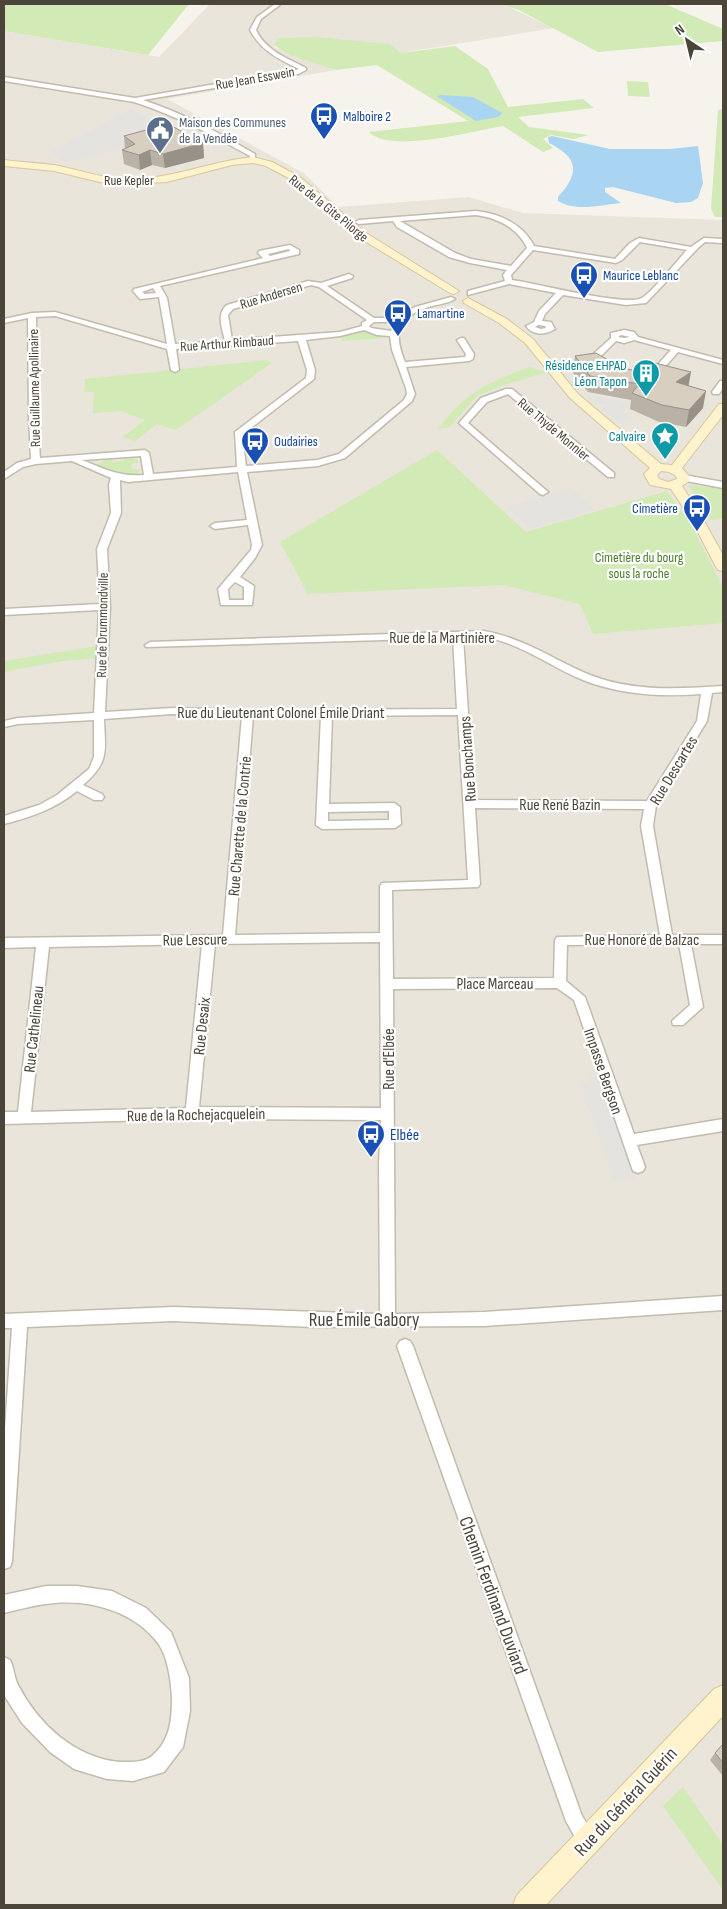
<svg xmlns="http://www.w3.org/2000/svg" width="727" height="1909" font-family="'Sofia Sans Condensed',sans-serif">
<rect width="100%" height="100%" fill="#f6f3ec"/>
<path fill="#eae5da" d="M210,4H502L554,28L401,53L278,38L274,47L336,70L167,99L305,174L338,207L469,197L523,213L723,220V1905H4V31L159,57Z"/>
<g fill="#d2eab5">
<path d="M4,4H189L148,55L4,31Z"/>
<path d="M500,4H665L723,29V41L598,52L519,10Z"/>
<path d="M314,37L390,44L401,53L455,46L488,69L508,107L583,99L594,108L518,117L529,127L589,135L573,139L551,135L543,139L553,148L543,152L503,126C473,131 390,154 369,132L468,121L377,65L336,70L289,55L274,45L278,38Z"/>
<path d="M627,81L648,82L650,97L628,96Z"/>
<path d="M723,109V217H715L711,209L718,110Z"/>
<path d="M364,331L386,338L342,341L340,336Z"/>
<path d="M268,360L272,363L176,430L157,424L135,441L123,437L145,420L120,411L93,413L94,392H84L85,379Z"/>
<path d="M529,367L547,372L501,386L477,396L450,427L438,429C465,392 488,383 529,367Z"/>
<path d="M437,450L526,532L667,491L689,521L723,587V623L593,634L580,604L503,585L308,594L280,542Z"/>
<path d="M128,456L138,460V463L131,464L132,469H140L139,473C125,480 110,471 96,466L107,458H112V462L124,461V457Z"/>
<path d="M688,485L723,488V519L710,520Z"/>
<path d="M97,646V658L63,661L4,672V661Z"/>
<path d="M683,1787L723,1845V1890L663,1806Z"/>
</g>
<g fill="#e5e3e0">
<path d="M131,109L177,133L66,163L49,153Z"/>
<path d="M587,395L610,398L609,402L615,399L630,405L622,411L633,419L623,424L599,409L608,405L591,401L587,398Z"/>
<path d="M571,488L595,510L531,529L507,507Z"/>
<path d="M605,1074L638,1167L633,1179L615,1181L581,1088L594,1076Z"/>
</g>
<g fill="#a9d4f2">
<path d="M441,95L473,97L502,113L498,117L476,121L437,96Z"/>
<path d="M552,136L610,149H670L698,146L703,183L698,198L691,202L676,203L613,187L605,188V192L621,203C601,205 576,212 558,201V197C580,173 579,158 549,143L548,137Z"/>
</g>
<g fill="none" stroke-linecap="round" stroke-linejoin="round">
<g stroke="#c2bbae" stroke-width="3">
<g id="street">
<path d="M275,4H281L261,19L256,30C266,51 287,58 306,68V70L298,74L143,100C183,113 219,133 255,154V161H251L250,156C212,135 175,115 134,102L4,81V77L135,98L296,70L299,69C279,59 261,51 250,30L257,17Z"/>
<path d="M475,211C499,213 523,224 534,246L615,259L630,243L639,238L691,247L704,238L723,239V243L705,242L699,247L646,303L626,305L563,295L545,314L542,321L551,322L555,329C546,335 533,336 526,326L534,322L539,311L556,293L509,284L468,295V291L505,281L503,275L507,270L470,263L449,257L397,227L393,221L359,224L355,222L359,220ZM475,215C496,217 518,228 527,248L511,266L471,259L455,253L400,221ZM640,242L687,250C677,261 652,292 642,298C625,307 536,283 512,280L511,275L533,250L616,263L622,260ZM538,325L545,326L546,328L541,329L535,327Z"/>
<path d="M290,245L299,250V254L160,286L167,298L175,344L225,341C222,328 216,314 227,305L308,281L321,283L349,274L353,276L352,278L327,286L374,318H398L415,307L451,297L455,299C449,303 440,304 432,306C398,316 392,330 405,362L465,357L466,354L457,340L461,338H464L474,354L473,359L469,361L406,367L415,394L412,401L345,458L318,466L247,472L262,545L255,558L240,577L254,586L252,605H221L218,589L251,550L252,545L248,525L215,529L210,526L215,523L247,520L238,472L128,482L120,480L121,513L107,549L110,607L105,712L172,708L248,710L457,709L453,638L146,647L145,645L150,642L484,631C524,638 554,660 590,675C633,692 679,689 723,686V692L712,693L707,721L656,805L653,826L672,935H723V944H691L703,1007L683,1025H673L672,1021L690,1005L679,944L567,945L566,981L585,997L634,1134L723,1119V1131L637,1145L645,1167L643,1171L638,1173L633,1171L574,1000L557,988L393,989L395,1314L484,1312L723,1296V1310L484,1326L313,1327L173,1321L27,1327L12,1561L10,1567L4,1569V1443L12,1328H4V1314L173,1307L380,1314L379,1164L381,1120L192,1119L4,1124V1112H18L36,947L4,948V938L223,935L242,716L172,714L104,719C105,751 110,762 83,785L102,794L104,797L102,800H94L77,791C55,809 31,817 4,824V816L39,805L57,795L89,769L94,757V720L18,724L4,727V721L18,718L94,713L99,610L4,615V609L100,604L97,549L111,513L109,485L111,478L72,461L36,464L23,467L4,479V472L17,463L31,459L29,418L28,318L4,323V319L32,313L55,312L167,344L159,297L140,299L133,291L134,289L263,258L258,253L259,251ZM289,249L290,251L270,256L268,254ZM311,285L319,287L367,320L362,323V326L340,332L232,340L228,315L233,309ZM153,288L156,293L145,294L142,292ZM55,316L167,349L171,370L175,372L179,370L176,349L298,341L307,370L306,378L235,432L237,467L153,474L149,453L145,450L40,458L37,418L36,317ZM374,322H394L391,331L371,328L369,326ZM364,330L377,335L390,336L392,350L406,388L407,394L404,400L339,454L317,460L246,466L242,435L314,379L315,370L306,340L340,336ZM141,456L144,475C119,477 105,469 82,460ZM235,582L244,587V600H229L228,589ZM484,637C521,643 549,666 583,680C621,695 661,697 701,694L697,721L647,801L474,800L463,638ZM458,715L468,880L382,883L380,886V933L235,935L253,716H321L316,825L322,829L395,828L401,824L400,807L394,803L329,804L332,716ZM475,808L644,809L641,826L660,935L557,937L555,940L554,978L393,979L392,890L478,887L480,884ZM389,811V820L328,821V812ZM380,942L381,1108L199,1107L215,944ZM202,944L186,1108L31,1112L49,947Z"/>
<path d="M624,330L634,332L638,337L723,360V364L678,352L656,377H650V373L671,350L634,340L624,343L616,341L597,360H591V356L611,338V333ZM621,335L630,337L624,338L618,337Z"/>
<path d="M720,381H723V388L719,394H713L712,392Z"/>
<path d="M506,389H512L614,473V477H608L508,394L487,402L468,423L548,492L543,495L540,494L459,423L481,398Z"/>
<path d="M684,475L723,482V488L681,480V476Z"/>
<path d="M405,1339L410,1341L413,1346L582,1816L598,1841L595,1848L588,1851L581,1848L566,1821L397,1346L400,1341Z"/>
<path d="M46,1586H77L112,1591L146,1608L171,1632L189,1678L190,1711L183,1747L164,1772L133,1781L107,1779L74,1769L50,1752L22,1723L4,1695V1657L10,1660C14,1668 14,1677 18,1685C38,1724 75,1758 120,1762C130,1762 144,1763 152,1756C170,1741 172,1720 172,1698C171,1681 168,1657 158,1643C132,1609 85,1598 45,1604C31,1606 17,1610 4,1613V1595Z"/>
</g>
</g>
<g stroke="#d6c79b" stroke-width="2">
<g id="secondary">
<path d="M253,157L272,162L300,177L366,233L459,291L454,294L450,293L358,237L294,181L266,166L253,163L232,165L167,182L112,185L54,171L4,166V160C20,162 37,163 54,165C81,170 105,180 133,179C174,178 212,161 253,157Z"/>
<path d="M468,298L507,319L533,339L578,394L661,464L672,465L719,404H723V415L682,468L689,476V481L682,486L703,519L723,555V571L718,570L716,567L691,519L671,489L650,485L644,474L650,468L570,398L525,343L499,323L464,303L463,301ZM661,471L669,472L676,476L677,479L668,482L659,479L657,475Z"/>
<path d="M723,1685V1716L546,1905H513L517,1895L714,1689Z"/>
</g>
</g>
<use href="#street" fill="#fff" fill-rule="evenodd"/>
<use href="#secondary" fill="#fff3cd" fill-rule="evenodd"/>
</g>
<g fill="#bab2a6">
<path d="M124,136L203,143L204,158L165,168L152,165L140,170L124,164L122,150L125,149Z"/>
<path d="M575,356L689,386L703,408L686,427L659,422L630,409L631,400L588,392L573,373Z"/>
<path d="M723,1744V1776L710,1760L715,1753Z"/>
</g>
<g fill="#979187">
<path d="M203,143L204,158L165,168L163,154Z"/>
<path d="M150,150L152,165L140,170L139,155Z"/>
<path d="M691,372L688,389L676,382Z"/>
<path d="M706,391L703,408L686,427L689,410Z"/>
</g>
<g fill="#d8cfc1" stroke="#979187">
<path d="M168,124L203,143L163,154L150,150L139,155L122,150L135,144L124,136Z"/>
<path d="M596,353L622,368L647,373L655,363L691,372L676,382L706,391L689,410L662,405L632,393L639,384L590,376L575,356Z"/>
<path d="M723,1744V1763L715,1753Z"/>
</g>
<defs>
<g id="bus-pin" transform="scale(1.4375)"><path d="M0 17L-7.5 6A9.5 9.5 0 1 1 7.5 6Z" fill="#1a4fb4" stroke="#fff"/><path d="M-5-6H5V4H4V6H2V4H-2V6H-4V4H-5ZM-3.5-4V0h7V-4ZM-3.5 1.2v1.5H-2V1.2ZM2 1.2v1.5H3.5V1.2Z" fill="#fff"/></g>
<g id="civic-pin" transform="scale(1.4375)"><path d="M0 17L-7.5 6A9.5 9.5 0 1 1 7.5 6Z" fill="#5c6f8a" stroke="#fff"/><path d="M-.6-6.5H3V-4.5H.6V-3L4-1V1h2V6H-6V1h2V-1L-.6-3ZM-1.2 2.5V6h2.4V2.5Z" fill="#fff"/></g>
<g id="building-pin" transform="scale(1.4375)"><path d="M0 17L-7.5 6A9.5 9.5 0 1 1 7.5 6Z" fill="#0f9aa8" stroke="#fff"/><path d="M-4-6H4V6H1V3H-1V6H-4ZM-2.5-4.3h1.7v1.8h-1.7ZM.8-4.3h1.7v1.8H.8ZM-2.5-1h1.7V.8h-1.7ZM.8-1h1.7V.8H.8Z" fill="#fff"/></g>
<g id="sight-pin" transform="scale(1.4375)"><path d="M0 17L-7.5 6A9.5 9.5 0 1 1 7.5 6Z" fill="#0f9aa8" stroke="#fff"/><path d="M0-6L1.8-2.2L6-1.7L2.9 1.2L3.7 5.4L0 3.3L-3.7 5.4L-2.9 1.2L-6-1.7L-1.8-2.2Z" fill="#fff"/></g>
</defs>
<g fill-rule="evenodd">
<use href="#bus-pin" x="324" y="116"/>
<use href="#civic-pin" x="160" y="130"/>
<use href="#bus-pin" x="584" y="275"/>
<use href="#bus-pin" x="398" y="313"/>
<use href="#building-pin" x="646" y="373"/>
<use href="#sight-pin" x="665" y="436"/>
<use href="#bus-pin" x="255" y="441"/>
<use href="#bus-pin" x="697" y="508"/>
<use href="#bus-pin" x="371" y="1134"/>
</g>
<g text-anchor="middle" stroke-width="4.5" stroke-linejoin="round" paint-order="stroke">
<g font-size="14" fill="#4b4439" stroke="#fff">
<text transform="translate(255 78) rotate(-10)" y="5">Rue Jean Esswein</text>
<text x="129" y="185">Rue Kepler</text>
<text transform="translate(329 208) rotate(39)" y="5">Rue de la Gite Pilorge</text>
<text transform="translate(271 295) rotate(-17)" y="5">Rue Andersen</text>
<text transform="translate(227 343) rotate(-4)" y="5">Rue Arthur Rimbaud</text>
<text transform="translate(34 388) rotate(-91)" y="5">Rue Guillaume Apollinaire</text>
<text transform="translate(554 429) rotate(40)" y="5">Rue Thyde Monnier</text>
<text transform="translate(102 625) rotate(-89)" y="5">Rue de Drummondville</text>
</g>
<g font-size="14" fill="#164399" stroke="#fff" text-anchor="start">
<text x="343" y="121">Malboire 2</text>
<text x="603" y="280">Maurice Leblanc</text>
<text x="417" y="318">Lamartine</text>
<text x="274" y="446">Oudairies</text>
<text x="678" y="513" text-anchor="end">Cimetière</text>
</g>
<g font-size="14" fill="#4e5e75" stroke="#fff" text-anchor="start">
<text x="179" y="127">Maison des Communes<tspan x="179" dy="16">de la Vendée</tspan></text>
</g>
<g font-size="14" fill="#0d838f" stroke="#fff" text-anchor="end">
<text x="627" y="370">Résidence EHPAD<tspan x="627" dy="16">Léon Tapon</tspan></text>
<text x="646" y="441">Calvaire</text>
</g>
<g font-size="14" fill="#4a7f2a" stroke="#fff">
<text x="639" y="562">Cimetière du bourg<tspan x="639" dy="16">sous la roche</tspan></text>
</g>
<g font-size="16" fill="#4b4439" stroke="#fff">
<text x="442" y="643">Rue de la Martinière</text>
<text x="281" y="718">Rue du Lieutenant Colonel Émile Driant</text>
<text transform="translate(467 759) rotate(-94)" y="6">Rue Bonchamps</text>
<text transform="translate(673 770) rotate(-59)" y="6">Rue Descartes</text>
<text x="560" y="810">Rue René Bazin</text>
<text transform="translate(239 826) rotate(-85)" y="6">Rue Charette de la Contrie</text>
<text transform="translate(195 939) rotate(-1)" y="6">Rue Lescure</text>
<text x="642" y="945">Rue Honoré de Balzac</text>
<text x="495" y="989">Place Marceau</text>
<text transform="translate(201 1026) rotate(-84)" y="6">Rue Desaix</text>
<text transform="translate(33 1029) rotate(-84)" y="6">Rue Cathelineau</text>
<text transform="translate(388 1059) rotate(-90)" y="6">Rue d'Elbée</text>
<text transform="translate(604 1071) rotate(71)" y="6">Impasse Bergson</text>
<text transform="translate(196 1114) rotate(-1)" y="6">Rue de la Rochejacquelein</text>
</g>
<g font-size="16" fill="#164399" stroke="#fff" text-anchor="start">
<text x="390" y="1140">Elbée</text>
</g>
<g font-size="19" fill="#4b4439" stroke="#fff">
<text x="364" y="1326">Rue Émile Gabory</text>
<text transform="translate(494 1595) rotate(70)" y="7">Chemin Ferdinand Duviard</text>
<text transform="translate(625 1801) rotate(-47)" y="7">Rue du Général Guérin</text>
</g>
</g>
<rect width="727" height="1909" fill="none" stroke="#4b4439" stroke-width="10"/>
<g transform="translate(687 40) rotate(325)" stroke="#ffffff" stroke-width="4" paint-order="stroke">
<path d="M0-4L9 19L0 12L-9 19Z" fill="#4b4439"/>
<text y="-8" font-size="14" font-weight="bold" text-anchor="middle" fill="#4b4439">N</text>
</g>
</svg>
